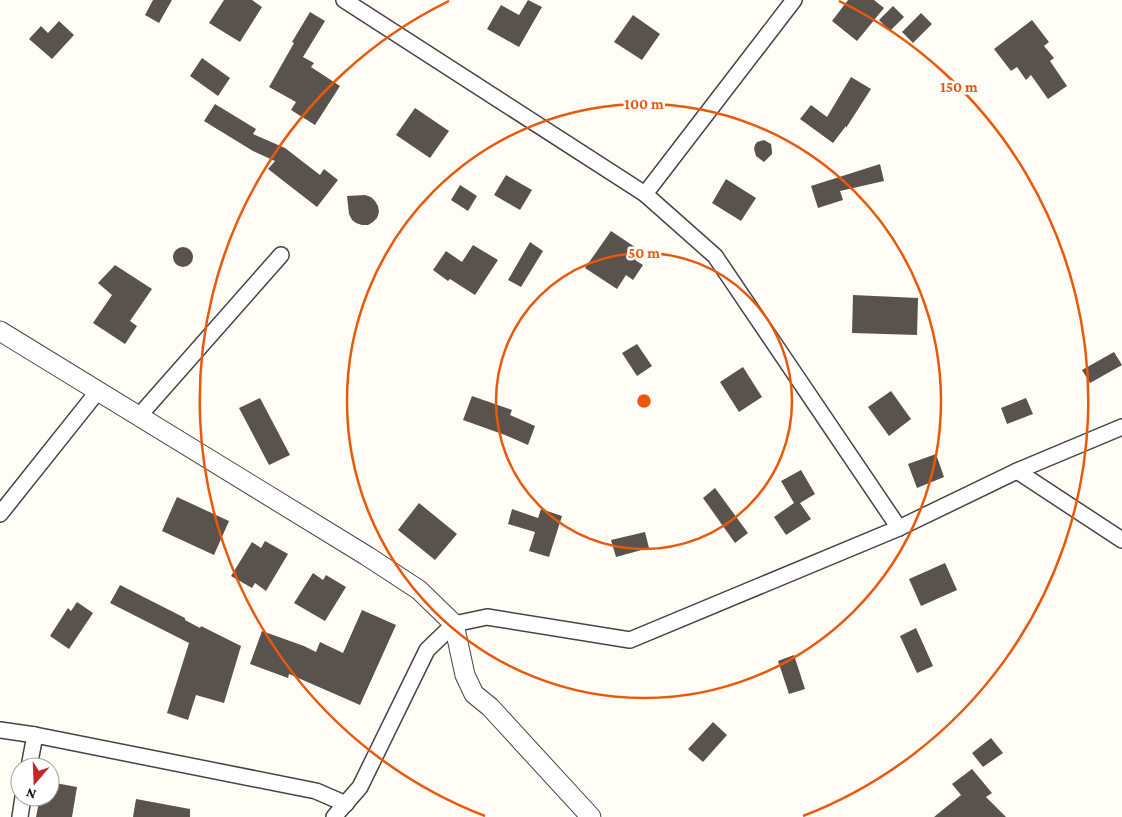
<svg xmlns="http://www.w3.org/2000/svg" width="1122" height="817" font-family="'Crimson Pro',serif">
<rect width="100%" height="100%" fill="#fffdf5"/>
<g fill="#5a524d">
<path d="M153,0H172L159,23L145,15Z"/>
<path d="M224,0H252L262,7L240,42L209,23Z"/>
<path d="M528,0L542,7L519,47L487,29L501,5L519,15Z"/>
<path d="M848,0H874L884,8L857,41L832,21Z"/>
<path d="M893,6L904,17L890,31L879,20Z"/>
<path d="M310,12L325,21L303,57L314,63L311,67L340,86L315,125L291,110L296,102L269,87L294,43L292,42Z"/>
<path d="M921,13L932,24L913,43L902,32Z"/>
<path d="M633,15L660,34L642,60L614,42Z"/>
<path d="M1032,20L1049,42L1044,46L1054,58L1050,61L1067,86L1048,99L1031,75L1026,80L1017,67L1011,71L994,49Z"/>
<path d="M59,21L74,35L52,59L29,39L41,26L48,33Z"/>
<path d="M202,58L230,78L218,96L190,76Z"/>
<path d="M851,77L871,89L846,128V126L833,143L800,119L811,105L827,117Z"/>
<path d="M215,104L256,129L253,134L285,148L320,175L324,169L338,180L317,207L268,169L275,161L253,151L204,121Z"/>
<path d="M415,108L449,131L430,158L396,135Z"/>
<path d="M764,140L771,144L772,151V154L764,162L756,156L754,149L755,145L757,142Z"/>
<path d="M880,164L884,181L840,191L843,200L818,208L811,186Z"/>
<path d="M506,175L532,190L520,210L494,195Z"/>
<path d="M726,179L756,198L741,221L712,203Z"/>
<path d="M460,185L477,196L468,211L451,200Z"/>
<path d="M365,195L371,197L375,201L378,206L379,212L377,218L373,222L368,225H362L356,223L352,220L349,214L347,196Z"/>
<path d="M611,231L641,251L635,260L643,265L633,280L626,275L617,289L585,268Z"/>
<path d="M530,242L543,251L521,287L508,280Z"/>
<path d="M473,245L498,260L475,295L450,279L448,281L433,270L446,251L462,262Z"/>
<circle cx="183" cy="257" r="10"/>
<path d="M115,265L152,289L130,321L137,326L125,344L93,323L112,295L98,283Z"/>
<path d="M853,295L918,298L917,335L852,333Z"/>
<path d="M637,344L652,366L637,376L622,353Z"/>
<path d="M1114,352L1122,365L1090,383L1082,370Z"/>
<path d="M743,367L762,397L739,412L720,382Z"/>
<path d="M891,391L911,419L889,436L868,407Z"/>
<path d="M472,396L512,410L510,415L535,426L528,445L505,435L463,420Z"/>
<path d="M260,398L290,455L269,465L239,408Z"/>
<path d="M1026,398L1033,414L1007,424L1001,408Z"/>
<path d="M936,454L944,477L917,488L908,464Z"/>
<path d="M801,470L815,494L800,503L811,519L786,535L774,517L794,503L781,481Z"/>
<path d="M715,488L748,533L735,543L703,498Z"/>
<path d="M177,497L229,521L214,555L162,531Z"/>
<path d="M419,503L457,534L435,560L398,530Z"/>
<path d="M512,509L538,518L541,509L562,516L549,557L529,551L535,532L508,524Z"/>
<path d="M645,532L649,548L616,557L611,540Z"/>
<path d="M265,541L288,554L266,591L255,583L252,588L231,576L252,542L261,548Z"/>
<path d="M945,563L957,590L921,606L909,579Z"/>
<path d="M313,573L323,580L326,575L346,587L325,621L294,603Z"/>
<path d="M120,585L185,618V620L200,628L201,626L241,646L224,703L196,695L188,720L167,713L189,643L110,603Z"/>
<path d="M77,602L93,613L69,649L50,636L68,608L71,611Z"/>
<path d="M362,610L396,625L360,705L289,674L288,678L250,664L262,631L304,646L316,652L320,642L343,653Z"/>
<path d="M916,628L933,666L917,673L900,636Z"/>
<path d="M794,655L805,689L789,694L778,661Z"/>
<path d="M713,722L727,735L703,762L688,749Z"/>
<path d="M991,738L1003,753L983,767L972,753Z"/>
<path d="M972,769L992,793L986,797L1006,817H934L961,795L952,784Z"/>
<path d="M50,782L77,787L72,817H36L40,797H50Z"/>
<path d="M136,799L190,809V817H133Z"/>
</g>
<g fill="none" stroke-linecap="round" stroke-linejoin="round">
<g stroke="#444" stroke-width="18">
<g id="minor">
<path d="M344,0L645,194L715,256L899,528"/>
<path d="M645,194L794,0"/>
<path d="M139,416L281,255"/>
<path d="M1017,471L1122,540"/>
<path d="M0,514L98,391"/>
<path d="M0,730L35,735L316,791L346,804"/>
<path d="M29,767L35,735"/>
<path d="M20,817L23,797"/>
<path d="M334,817L360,787L427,650L454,624L487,617L630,640L899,528L1017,471L1122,427"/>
</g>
</g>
<g stroke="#444" stroke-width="21">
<path id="tertiary" d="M0,331L367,556L419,590L454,624L465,675L474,694L490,707L591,817"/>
</g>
<use href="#minor" stroke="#fff" stroke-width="15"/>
<use href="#tertiary" stroke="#fff" stroke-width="19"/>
</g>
<g fill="none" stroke="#e8590c" stroke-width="2.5">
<circle cx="644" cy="401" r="148"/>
<circle cx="644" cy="401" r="297"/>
<path d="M485 816A445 445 0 0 1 449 1M839 1A445 445 0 0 1 803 816"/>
</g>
<circle cx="644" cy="401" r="8" fill="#e8590c" stroke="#fff" stroke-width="2.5"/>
<g font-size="15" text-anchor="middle" font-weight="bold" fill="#e8590c" stroke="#fff" stroke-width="5" stroke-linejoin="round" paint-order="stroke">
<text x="959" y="92">150 m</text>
<text x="644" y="109">100 m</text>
<text x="644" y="258">50 m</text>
</g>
<g transform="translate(35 782) rotate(199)"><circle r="24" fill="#ffffff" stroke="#a0a0a0"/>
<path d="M0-4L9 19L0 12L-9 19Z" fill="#c4262e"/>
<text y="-8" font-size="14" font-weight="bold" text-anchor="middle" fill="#111111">N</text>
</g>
</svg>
